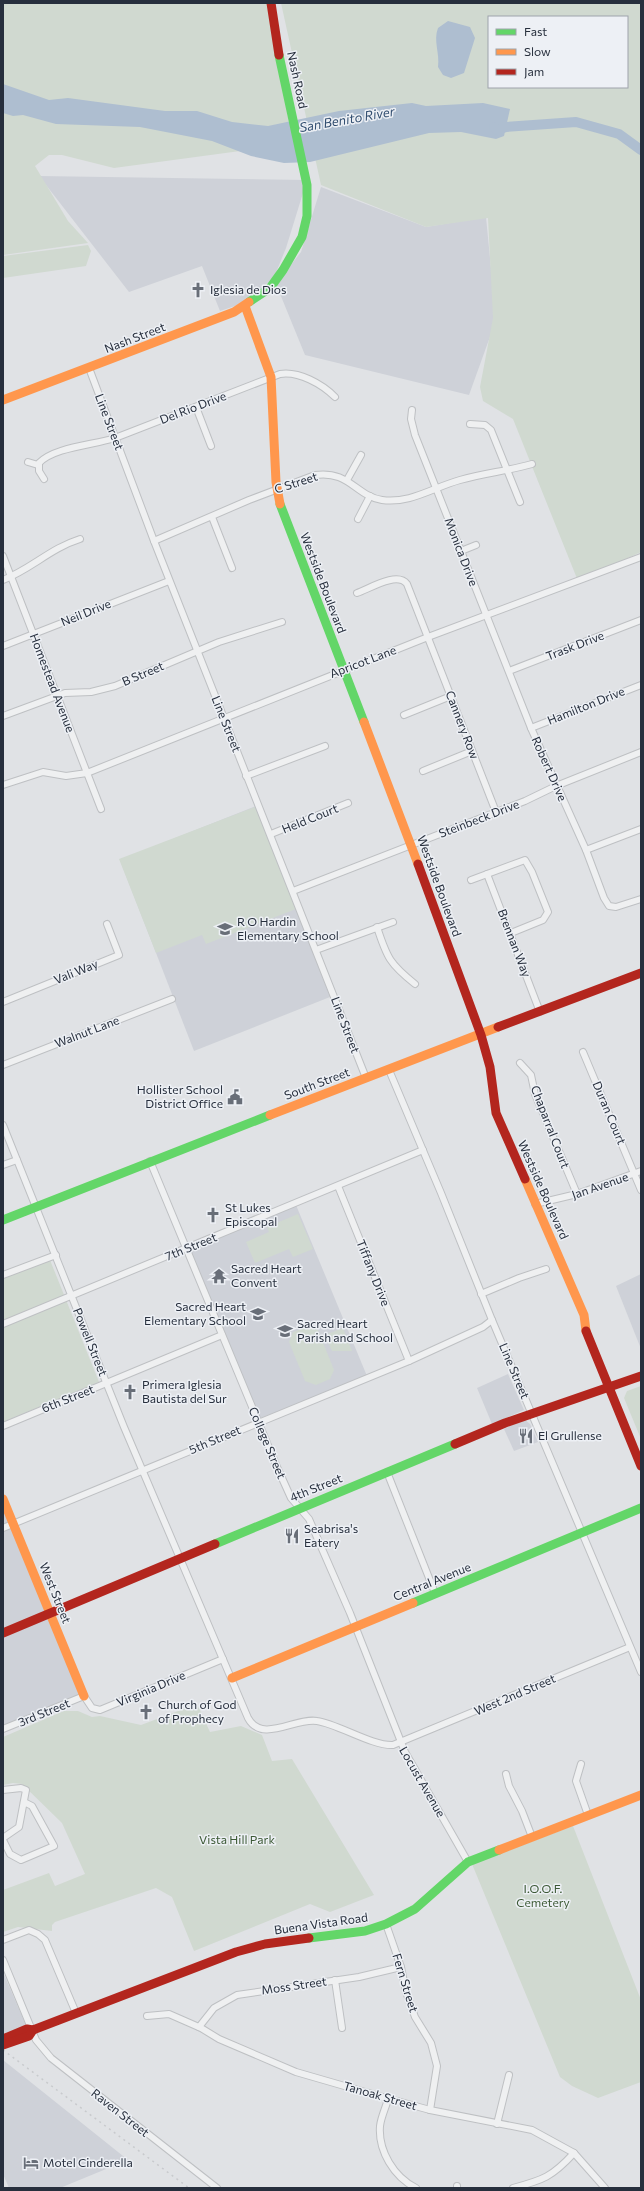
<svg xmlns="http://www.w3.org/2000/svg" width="644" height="2191" font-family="Commissioner,sans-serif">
<rect width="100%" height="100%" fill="#e0e2e5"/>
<g fill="#ced1d8">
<path d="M39,176L307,180L286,248L275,275L259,292L235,306L220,311L202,266L129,292Z"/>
<path d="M321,187L426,227L486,217L496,320L469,395L305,355L276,284L301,252Z"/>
<path d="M256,806L330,997L194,1051L120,860Z"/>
<path d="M296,1205L367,1376L258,1419L189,1251Z"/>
<path d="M641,1274V1349L616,1286Z"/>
<path d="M508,1374L524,1410L492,1424L477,1388Z"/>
<path d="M524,1419L530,1424L538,1442L514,1451L504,1429Z"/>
<path d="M3,1501L84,1696L3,1730Z"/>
<path d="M3,1972L27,2028L3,2037Z"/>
<path d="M3,2060L128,2160L60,2188H9L3,2174Z"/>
</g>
<g fill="#d0d9d0" fill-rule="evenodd">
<path d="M3,3H268L295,158L255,149L114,168L62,155H49L35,166L68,221L88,243L3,255Z"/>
<path d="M281,3H641V552L578,581L513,419L483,401L480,387L493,318L488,218L426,227L321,185ZM489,17H627V87H489Z"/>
<path d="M88,245L91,251L86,266L3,278V256Z"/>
<path d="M255,807L296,909L206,944L202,935L156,953L119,859Z"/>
<path d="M298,1214L313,1249L293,1257L289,1249L255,1263L246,1242L269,1232L267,1227Z"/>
<path d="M50,1260L99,1382L3,1422V1278Z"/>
<path d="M310,1326L318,1330L334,1370L330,1379L316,1385L305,1381L289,1342L293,1332Z"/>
<path d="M343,1328L352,1351H332L325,1335Z"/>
<path d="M641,1386V1439L624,1398L627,1391Z"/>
<path d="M197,1704L210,1732L241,1726L262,1735L272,1761L292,1759L374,1895L330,1912L310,1904L194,1951L172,1897L156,1888L55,1922L52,1925V1931L18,1927L3,1932V1890L49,1873L55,1886L85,1874L62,1823L22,1784L13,1783L3,1785V1737L64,1711H78L92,1717L100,1716L141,1725Z"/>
<path d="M573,1826L641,2000V2082L598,2098L572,2086L560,2077L472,1864Z"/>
</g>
<g fill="#aebed0">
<path d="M448,21L470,27L475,38L464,73L451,78L443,75L438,67C440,53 433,41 438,28Z"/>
<path d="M3,84L49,100L68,98L165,111H197L232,122L268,126L339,111L412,103L426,106L483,103L510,109L504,136L496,139L461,132L429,133L310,162L284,163L251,156L212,141L140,127L56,124L23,115L13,116L3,113Z"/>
</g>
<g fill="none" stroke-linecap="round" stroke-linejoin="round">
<path stroke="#aebed0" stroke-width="10" d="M494,127L497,130L506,127L576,122L619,134L641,150"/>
<g stroke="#bec0c3" stroke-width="8">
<g id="street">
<path d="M89,368L154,541L366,1078"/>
<path d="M196,407L211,446"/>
<path d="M412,410L411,419L415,435L531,728L586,850L604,898L609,906L616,907L641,899"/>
<path d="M470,424L485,425L491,430L520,502"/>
<path d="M28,462L38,465"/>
<path d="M44,479L39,471V463C54,447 94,445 115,438L280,374C299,371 322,384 335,397"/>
<path d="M347,480L361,455"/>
<path d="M212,517L232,568"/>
<path d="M358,519L370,496"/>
<path d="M154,541L249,500L315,475C349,470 356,496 382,500C410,504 434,487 460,480C484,473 508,471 532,464"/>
<path d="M461,551L476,545"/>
<path d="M3,556L101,809"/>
<path d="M3,580C31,569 51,548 80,539"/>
<path d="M357,593C369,589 397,571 407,584L496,812"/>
<path d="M3,646L169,581"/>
<path d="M509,671L641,620"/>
<path d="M404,715L451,696"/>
<path d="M3,716L65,693L91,692L115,686L219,642L282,622"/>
<path d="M531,728L641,685"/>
<path d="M423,771L472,751"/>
<path d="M246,776L325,746"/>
<path d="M3,785L43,772L66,776L87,773L428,637L641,557"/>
<path d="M271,834L348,803"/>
<path d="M586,850L641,829"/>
<path d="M487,874L540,1012"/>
<path d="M471,880L525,860L532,872L548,912L543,920L511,933"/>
<path d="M293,891L525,801L556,786L641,752"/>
<path d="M377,927C387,958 390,964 415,984"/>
<path d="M316,950L393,922"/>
<path d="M3,1002L119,955L107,924"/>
<path d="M583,1052L641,1190"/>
<path d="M520,1063L531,1075L535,1094L577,1194"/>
<path d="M3,1065L172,999"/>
<path d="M389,1070L441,1193L492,1320L641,1672"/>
<path d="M3,1125L124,1427L248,1718C262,1744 296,1717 317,1721C338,1724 372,1746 393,1745L630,1647"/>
<path d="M150,1161L277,1467L291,1498L309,1519L350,1613L405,1752L468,1862"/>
<path d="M3,1165L17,1160"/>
<path d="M338,1186L409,1361"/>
<path d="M535,1204L577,1194L641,1171"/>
<path d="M3,1275L56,1255"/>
<path d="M481,1294L519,1278L546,1269"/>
<path d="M3,1324L423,1150"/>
<path d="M3,1426L222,1335"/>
<path d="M387,1472L435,1593"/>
<path d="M3,1528L409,1361L483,1327L492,1320"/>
<path d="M3,1729L84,1696L92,1708L100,1710L223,1659"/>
<path d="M581,1764L576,1781L588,1815"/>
<path d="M506,1774L509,1786L522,1811L532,1837"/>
<path d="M3,1790L21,1788L26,1790L19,1827L3,1838"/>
<path d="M3,1840L10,1854L21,1860L54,1846L32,1806L24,1802"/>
<path d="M386,1924L401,1967L406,1992L415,2017L431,2043L437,2066L430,2110"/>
<path d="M3,1940L29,1930L38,1934L45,1940L76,2013"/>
<path d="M3,1960L36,2040L51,2058L217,2188"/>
<path d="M335,1980L342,2028"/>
<path d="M147,2016L169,2014L201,2028L219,2039L296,2072L386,2098L430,2110L532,2130L574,2153L605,2188"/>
<path d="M199,2027L214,2008L237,1995L359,1977L401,1967"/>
<path d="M388,2099C386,2107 381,2117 380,2126C378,2151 394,2177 416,2188"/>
<path d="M497,2124L509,2075"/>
<path d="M457,2186V2188"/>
<path d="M513,2188C543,2180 552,2177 574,2153"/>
</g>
</g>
<use href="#street" stroke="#eff0f1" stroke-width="6"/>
<g stroke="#63d668" stroke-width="9">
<path d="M249,302L270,288L283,270L302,237L307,216V185L279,55"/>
<path d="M280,504L364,722"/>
<path d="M3,1220L270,1115"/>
<path d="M215,1544L455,1444"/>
<path d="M413,1603L641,1508"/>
<path d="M309,1938L365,1931L386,1924L415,1909L468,1862L499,1850"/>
</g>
<g stroke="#ff974d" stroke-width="9">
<path d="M245,306L271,377L276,482L280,504"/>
<path d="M3,400L234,312L249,302"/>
<path d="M364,722L418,864"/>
<path d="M270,1115L498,1027"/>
<path d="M525,1179L584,1315L586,1331"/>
<path d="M3,1499L84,1696"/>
<path d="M232,1678L413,1603"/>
<path d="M499,1850L641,1795"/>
</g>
<g stroke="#b3261e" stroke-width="9">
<path d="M271,3L279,55"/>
<path d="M418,864L481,1035L490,1067L496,1113L525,1179"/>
<path d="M498,1027L641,973"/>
<path d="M586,1331L641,1466"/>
<path d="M455,1444L505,1423L641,1376"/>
<path d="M3,1633L215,1544"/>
<path d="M3,2039L27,2029L33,2030L236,1952L265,1944L309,1938"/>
<path d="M3,2045L29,2036L33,2030"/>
</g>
<path stroke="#c8cacd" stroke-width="1.5" stroke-dasharray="2 4" stroke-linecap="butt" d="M3,2050L189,2188"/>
</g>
<defs>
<g id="church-bare" transform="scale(1.2)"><path d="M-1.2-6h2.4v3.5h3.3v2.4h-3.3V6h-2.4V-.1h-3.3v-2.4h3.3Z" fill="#686e78" stroke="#edf0f5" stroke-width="2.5" paint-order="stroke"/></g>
<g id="school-bare" transform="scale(1.2)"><path d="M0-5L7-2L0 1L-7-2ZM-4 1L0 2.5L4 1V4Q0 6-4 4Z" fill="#686e78" stroke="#edf0f5" stroke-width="2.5" paint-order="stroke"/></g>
<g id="civic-bare" transform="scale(1.2)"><path d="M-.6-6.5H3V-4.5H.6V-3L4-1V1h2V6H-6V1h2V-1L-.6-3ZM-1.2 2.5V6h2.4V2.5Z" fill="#686e78" stroke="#edf0f5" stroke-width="2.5" paint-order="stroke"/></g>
<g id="temple-bare" transform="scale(1.2)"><path d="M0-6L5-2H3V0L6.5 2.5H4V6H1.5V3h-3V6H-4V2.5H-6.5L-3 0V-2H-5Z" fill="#686e78" stroke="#edf0f5" stroke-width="2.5" paint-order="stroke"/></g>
<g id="restaurant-bare" transform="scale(1.2)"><path d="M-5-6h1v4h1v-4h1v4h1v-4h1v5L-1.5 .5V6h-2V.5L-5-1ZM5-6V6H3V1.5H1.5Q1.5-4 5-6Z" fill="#686e78" stroke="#edf0f5" stroke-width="2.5" paint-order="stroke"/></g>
<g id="hotel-bare" transform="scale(1.2)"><path d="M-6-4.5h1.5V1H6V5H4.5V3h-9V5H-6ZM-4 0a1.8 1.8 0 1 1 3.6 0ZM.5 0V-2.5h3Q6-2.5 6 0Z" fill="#686e78" stroke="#edf0f5" stroke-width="2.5" paint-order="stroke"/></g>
</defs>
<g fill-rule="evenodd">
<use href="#church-bare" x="198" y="290"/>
<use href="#school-bare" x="225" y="929"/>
<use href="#civic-bare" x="235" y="1097"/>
<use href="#church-bare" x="213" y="1215"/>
<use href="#temple-bare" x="219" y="1276"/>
<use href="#school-bare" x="258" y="1314"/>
<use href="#school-bare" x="285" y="1331"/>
<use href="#church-bare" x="130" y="1392"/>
<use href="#restaurant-bare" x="526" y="1436"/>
<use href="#restaurant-bare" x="292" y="1536"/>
<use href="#church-bare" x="146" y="1712"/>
<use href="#hotel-bare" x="31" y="2163"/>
</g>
<g text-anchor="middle" stroke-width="3" stroke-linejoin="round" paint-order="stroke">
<g font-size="12" fill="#272f3d" stroke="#edf0f5">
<text transform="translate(297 80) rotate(78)" y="4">Nash Road</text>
<text transform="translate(135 338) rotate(-21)" y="4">Nash Street</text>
<text transform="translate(193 408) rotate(-21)" y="4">Del Rio Drive</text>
<text transform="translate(109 422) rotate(69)" y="4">Line Street</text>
<text transform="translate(296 483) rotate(-18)" y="4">C Street</text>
<text transform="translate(461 552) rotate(69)" y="4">Monica Drive</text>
<text transform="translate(323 583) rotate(69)" y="4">Westside Boulevard</text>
<text transform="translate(86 613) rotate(-22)" y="4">Neil Drive</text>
<text transform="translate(575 646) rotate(-21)" y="4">Trask Drive</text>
<text transform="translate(363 662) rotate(-21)" y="4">Apricot Lane</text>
<text transform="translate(143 674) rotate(-23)" y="4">B Street</text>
<text transform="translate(52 683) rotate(69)" y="4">Homestead Avenue</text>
<text transform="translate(586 706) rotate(-22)" y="4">Hamilton Drive</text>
<text transform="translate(226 724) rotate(68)" y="4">Line Street</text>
<text transform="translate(462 725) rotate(69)" y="4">Cannery Row</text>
<text transform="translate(549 769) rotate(66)" y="4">Robert Drive</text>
<text transform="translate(310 819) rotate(-22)" y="4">Held Court</text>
<text transform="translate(479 819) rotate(-21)" y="4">Steinbeck Drive</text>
<text transform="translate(439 886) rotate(70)" y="4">Westside Boulevard</text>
<text transform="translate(514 943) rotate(69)" y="4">Brennan Way</text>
<text transform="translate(76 972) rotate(-22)" y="4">Vali Way</text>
<text transform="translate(345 1025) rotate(69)" y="4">Line Street</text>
<text transform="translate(87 1032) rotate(-21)" y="4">Walnut Lane</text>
<text transform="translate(317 1084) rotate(-21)" y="4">South Street</text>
<text transform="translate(609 1113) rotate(67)" y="4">Duran Court</text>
<text transform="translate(550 1127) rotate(69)" y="4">Chaparral Court</text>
<text transform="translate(600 1186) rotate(-19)" y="4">Jan Avenue</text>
<text transform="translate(543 1190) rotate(66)" y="4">Westside Boulevard</text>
<text transform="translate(191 1247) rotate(-22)" y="4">7th Street</text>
<text transform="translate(373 1273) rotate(68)" y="4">Tiffany Drive</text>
<text transform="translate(90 1342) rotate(68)" y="4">Powell Street</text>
<text transform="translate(514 1371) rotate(67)" y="4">Line Street</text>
<text transform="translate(68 1399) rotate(-22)" y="4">6th Street</text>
<text transform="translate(215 1440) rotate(-23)" y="4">5th Street</text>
<text transform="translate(267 1443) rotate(67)" y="4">College Street</text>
<text transform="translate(316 1488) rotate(-22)" y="4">4th Street</text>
<text transform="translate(432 1582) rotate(-22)" y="4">Central Avenue</text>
<text transform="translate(55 1593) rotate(68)" y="4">West Street</text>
<text transform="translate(151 1689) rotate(-23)" y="4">Virginia Drive</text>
<text transform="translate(515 1695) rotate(-23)" y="4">West 2nd Street</text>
<text transform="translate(44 1713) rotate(-22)" y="4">3rd Street</text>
<text transform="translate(422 1782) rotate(60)" y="4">Locust Avenue</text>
<text transform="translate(321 1924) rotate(-8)" y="4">Buena Vista Road</text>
<text transform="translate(405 1983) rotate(73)" y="4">Fern Street</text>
<text transform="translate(294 1986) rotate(-8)" y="4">Moss Street</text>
<text transform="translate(380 2096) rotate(16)" y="4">Tanoak Street</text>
<text transform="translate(120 2113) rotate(38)" y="4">Raven Street</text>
</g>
<g font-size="12" fill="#272f3d" stroke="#edf0f5" text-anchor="start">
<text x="210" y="294">Iglesia de Dios</text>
<text x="237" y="926">R O Hardin<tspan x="237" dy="14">Elementary School</tspan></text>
<text x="223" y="1094" text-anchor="end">Hollister School<tspan x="223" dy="14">District Office</tspan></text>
<text x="225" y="1212">St Lukes<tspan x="225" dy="14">Episcopal</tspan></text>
<text x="231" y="1273">Sacred Heart<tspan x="231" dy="14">Convent</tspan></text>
<text x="246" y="1311" text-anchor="end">Sacred Heart<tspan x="246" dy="14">Elementary School</tspan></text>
<text x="297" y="1328">Sacred Heart<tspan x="297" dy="14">Parish and School</tspan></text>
<text x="142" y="1389">Primera Iglesia<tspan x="142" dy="14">Bautista del Sur</tspan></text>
<text x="538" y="1440">El Grullense</text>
<text x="304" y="1533">Seabrisa's<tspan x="304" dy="14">Eatery</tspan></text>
<text x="158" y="1709">Church of God<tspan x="158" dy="14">of Prophecy</tspan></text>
<text x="43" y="2167">Motel Cinderella</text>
</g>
<g font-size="12" fill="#3c5935" stroke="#edf0f5">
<text x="237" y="1844">Vista Hill Park</text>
<text x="543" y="1893">I.O.O.F.<tspan x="543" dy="14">Cemetery</tspan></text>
</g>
<g font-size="13" font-style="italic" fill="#324e70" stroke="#edf0f5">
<text transform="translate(347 119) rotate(-10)" y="5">San Benito River</text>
</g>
</g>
<rect width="644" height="2191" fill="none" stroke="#272f3d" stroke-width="8"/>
<rect x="488" y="16" width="140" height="72" fill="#edf0f5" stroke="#9ea3ab"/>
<rect x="496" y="29" width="20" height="6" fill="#63d668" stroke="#9ea3ab"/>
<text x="524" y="36" font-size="12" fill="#272f3d">Fast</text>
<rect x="496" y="49" width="20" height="6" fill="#ff974d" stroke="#9ea3ab"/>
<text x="524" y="56" font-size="12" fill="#272f3d">Slow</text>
<rect x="496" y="69" width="20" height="6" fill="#b3261e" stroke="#9ea3ab"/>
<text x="524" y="76" font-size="12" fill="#272f3d">Jam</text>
</svg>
